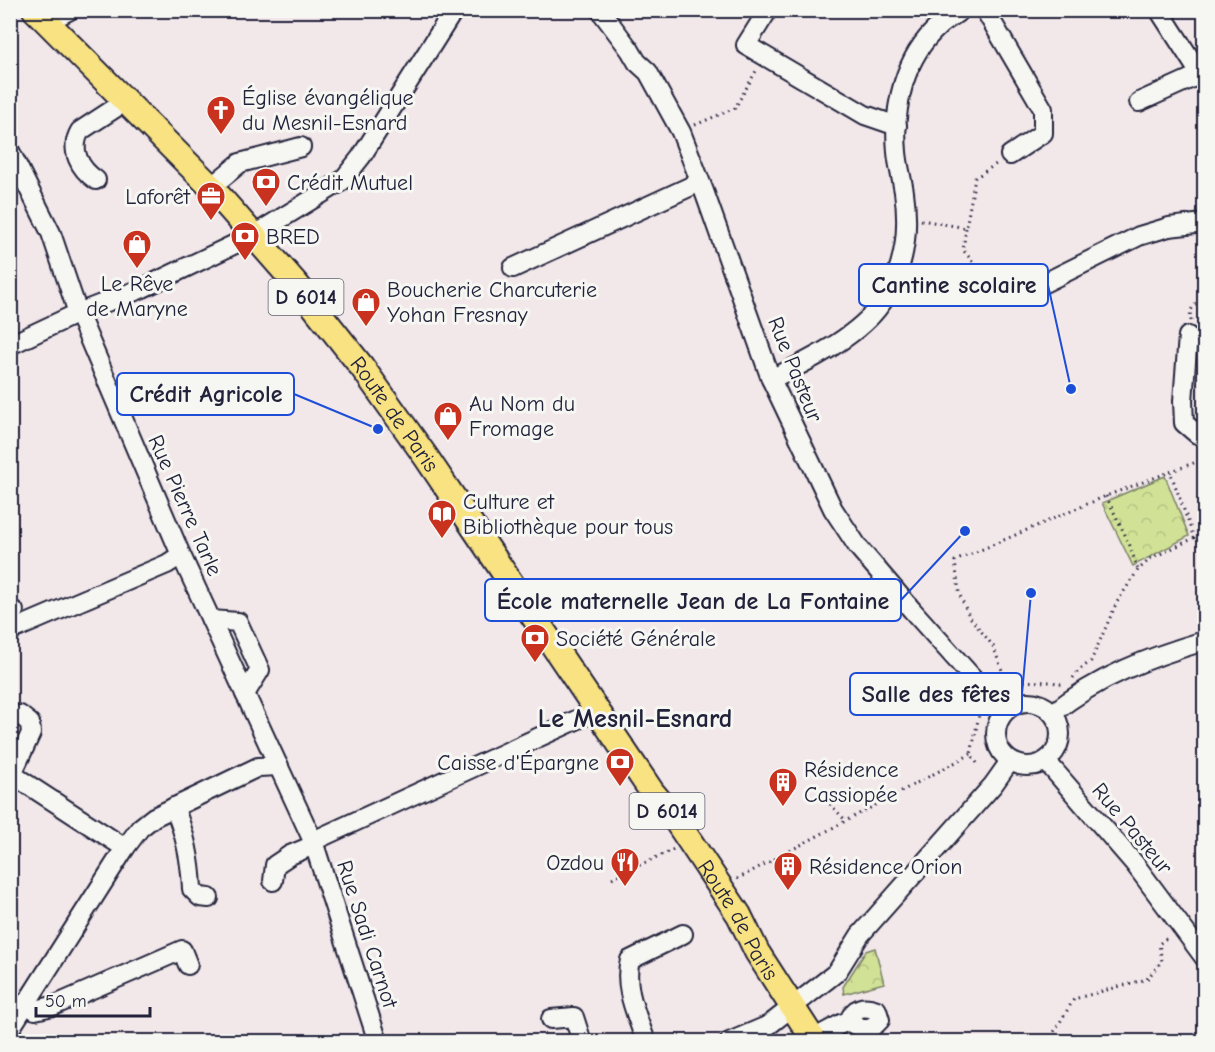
<svg xmlns="http://www.w3.org/2000/svg" width="1215" height="1052" font-family="'Comic Neue',sans-serif">
<defs>
<pattern id="park-crowns" width="20" height="18" patternUnits="userSpaceOnUse" patternTransform="scale(1.5)"><rect width="20" height="18" fill="#d1e296"/><path d="M2 6a3 3 0 1 1 6 0M12 15a3 3 0 1 1 6 0" fill="none" stroke="#b3c282"/></pattern>
</defs>
<rect width="100%" height="100%" fill="#f2e7e9"/>
<filter id="ink" filterUnits="userSpaceOnUse"><feTurbulence type="fractalNoise" baseFrequency=".0167" numOctaves="2"/><feDisplacementMap in="SourceGraphic" scale="12" xChannelSelector="R" yChannelSelector="G"/><feConvolveMatrix kernelMatrix="1 2 1 2 8 2 1 2 1" color-interpolation-filters="sRGB"/></filter>
<g filter="url(#ink)">
<g fill="url(#park-crowns)" stroke="#7a8268" stroke-width="1.5">
<path d="M1165,476L1189,536L1133,566L1102,503Z"/>
<path d="M875,948L884,983L844,994L843,987L866,951Z"/>
</g>
<g fill="none" stroke-linecap="round" stroke-linejoin="round">
<g stroke="#22223b" stroke-width="22">
<g id="minor">
<path d="M600,10L630,50L637,62L648,72L681,132L704,191L771,379L833,509L858,547L912,610L990,697L1007,709"/>
<path d="M768,10L746,45L865,115L897,126"/>
<path d="M985,10L1043,109V133L1010,155"/>
<path d="M1159,10L1204,80"/>
<path d="M47,22L70,10"/>
<path d="M1139,102L1201,74"/>
<path d="M10,151L51,233L78,313L181,555L313,841L378,1042"/>
<path d="M96,180C80,169 69,150 80,131L126,101"/>
<path d="M211,187L240,163L301,147"/>
<path d="M513,268L700,182"/>
<path d="M986,276L1007,286L1030,290L1139,236L1169,227L1204,223"/>
<path d="M1188,336L1183,401L1184,423L1197,434L1204,437"/>
<path d="M10,345L78,313L143,288L254,235L342,181L361,157L454,10"/>
<path d="M771,379C805,363 853,339 877,309C904,275 910,234 904,192C902,179 898,165 897,152C893,107 904,57 939,26C945,20 954,16 961,10"/>
<path d="M10,612L14,611"/>
<path d="M211,620L238,622L260,670L245,694"/>
<path d="M10,631L167,564L181,555"/>
<circle cx="1028" cy="734" r="32"/>
<path d="M1053,713C1097,677 1150,657 1204,641"/>
<path d="M10,717L20,715L30,723L31,733L12,774"/>
<path d="M1046,761L1134,863L1204,957"/>
<path d="M10,773L125,848"/>
<path d="M174,807C185,833 191,861 192,889L200,897L209,898"/>
<path d="M313,841L598,710"/>
<path d="M273,881L275,865L290,855L314,845"/>
<path d="M26,1002L35,1010L53,1006L182,950L188,965"/>
<path d="M551,1019L574,1017L582,1042"/>
<path d="M10,1029L125,848L140,828L154,817L258,767L279,766"/>
<path d="M813,1039L841,1024L849,1021C860,1030 870,1032 880,1020L877,1010C863,1005 854,1007 849,1021"/>
<path d="M646,1042C637,1015 623,988 630,960L683,934"/>
<path d="M729,1042L769,1025L837,972L860,935L993,785L1010,761"/>
</g>
</g>
<g stroke="#22223b" stroke-width="28">
<g id="major">
<path id="s1" d="M35,10L211,187L297,285L362,367L426,457L652,792L675,819L739,915L757,952L815,1042"/>
</g>
</g>
<g stroke="#22223b" stroke-width="3" stroke-dasharray="1.5 4.5" stroke-linecap="butt">
<path d="M695,125L735,108L756,71"/>
<path d="M921,220L966,228L975,178L996,164"/>
<path d="M966,228L963,250L975,264"/>
<path d="M1191,321L1190,312L1194,305L1204,302"/>
<path d="M1106,496L1129,543L1138,570"/>
<path d="M1073,678L1078,671L1091,661L1117,602L1138,570L1150,559L1194,538L1170,471"/>
<path d="M1006,681L993,646L969,616L959,593L955,561L1106,496L1204,459"/>
<path d="M1006,681L1052,682L1061,684L1064,683"/>
<path d="M977,763L971,754L980,710"/>
<path d="M830,804L846,821"/>
<path d="M612,878L674,849"/>
<path d="M737,879L971,754"/>
<path d="M1048,1042L1074,999L1147,979L1162,961L1159,944L1168,937"/>
</g>
<use href="#minor" stroke="#f6f6f2" stroke-width="18"/>
<use href="#major" stroke="#f8e281" stroke-width="24"/>
</g>
</g>
<defs>
<g id="church-pin" transform="scale(1.5)"><path d="M0 17L-7.5 6A9.5 9.5 0 1 1 7.5 6Z" fill="#c8321e" stroke="#f6f6f2"/><path d="M-1.2-6h2.4v3.5h3.3v2.4h-3.3V6h-2.4V-.1h-3.3v-2.4h3.3Z" fill="#fff"/></g>
<g id="bank-pin" transform="scale(1.5)"><path d="M0 17L-7.5 6A9.5 9.5 0 1 1 7.5 6Z" fill="#c8321e" stroke="#f6f6f2"/><path d="M-6-4H6V4H-6ZM0-2.3a2.3 2.3 0 1 0 0 4.6a2.3 2.3 0 1 0 0-4.6Z" fill="#fff"/></g>
<g id="office-pin" transform="scale(1.5)"><path d="M0 17L-7.5 6A9.5 9.5 0 1 1 7.5 6Z" fill="#c8321e" stroke="#f6f6f2"/><path d="M-6-3h4V-5.5h4V-3h4V5H-6ZM-1-4.5V-3h2v-1.5ZM-6 0V1H6V0Z" fill="#fff"/></g>
<g id="shop-pin" transform="scale(1.5)"><path d="M0 17L-7.5 6A9.5 9.5 0 1 1 7.5 6Z" fill="#c8321e" stroke="#f6f6f2"/><path d="M-5-2.5h2.3a2.7 3.5 0 0 1 5.4 0H5L5.5 6h-11ZM-1.5-2.5h3a1.5 2.3 0 0 0-3 0Z" fill="#fff"/></g>
<g id="library-pin" transform="scale(1.5)"><path d="M0 17L-7.5 6A9.5 9.5 0 1 1 7.5 6Z" fill="#c8321e" stroke="#f6f6f2"/><path d="M-6-4Q-3-5.5-.7-3.5V5Q-3 3-6 4ZM6-4Q3-5.5 .7-3.5V5Q3 3 6 4Z" fill="#fff"/></g>
<g id="building-pin" transform="scale(1.5)"><path d="M0 17L-7.5 6A9.5 9.5 0 1 1 7.5 6Z" fill="#c8321e" stroke="#f6f6f2"/><path d="M-4-6H4V6H1V3H-1V6H-4ZM-2.5-4.3h1.7v1.8h-1.7ZM.8-4.3h1.7v1.8H.8ZM-2.5-1h1.7V.8h-1.7ZM.8-1h1.7V.8H.8Z" fill="#fff"/></g>
<g id="restaurant-pin" transform="scale(1.5)"><path d="M0 17L-7.5 6A9.5 9.5 0 1 1 7.5 6Z" fill="#c8321e" stroke="#f6f6f2"/><path d="M-5-6h1v4h1v-4h1v4h1v-4h1v5L-1.5 .5V6h-2V.5L-5-1ZM5-6V6H3V1.5H1.5Q1.5-4 5-6Z" fill="#fff"/></g>
</defs>
<g fill-rule="evenodd">
<use href="#church-pin" x="221" y="110"/>
<use href="#bank-pin" x="266" y="182"/>
<use href="#office-pin" x="211" y="196"/>
<use href="#bank-pin" x="245" y="236"/>
<use href="#shop-pin" x="137" y="244"/>
<use href="#shop-pin" x="366" y="302"/>
<use href="#shop-pin" x="448" y="416"/>
<use href="#library-pin" x="442" y="514"/>
<use href="#bank-pin" x="535" y="638"/>
<use href="#bank-pin" x="620" y="762"/>
<use href="#building-pin" x="783" y="782"/>
<use href="#restaurant-pin" x="625" y="862"/>
<use href="#building-pin" x="788" y="866"/>
</g>
<g text-anchor="middle" stroke-width="6" stroke-linejoin="round" paint-order="stroke">
<g fill="#f6f6f2" stroke="#626272" stroke-width="1.5">
<rect x="268.5" y="279" width="75" height="36" rx="4.5"/>
<rect x="629.5" y="793" width="75" height="36" rx="4.5"/>
</g>
<g font-size="21" font-weight="bold" fill="#22223b">
<text x="306" y="304">D 6014</text>
<text x="667" y="818">D 6014</text>
</g>
<g font-size="22" fill="#22223b" stroke="#f6f6f2" text-anchor="start">
<text x="242" y="105">Église évangélique<tspan x="242" dy="25">du Mesnil-Esnard</tspan></text>
<text x="287" y="190">Crédit Mutuel</text>
<text x="190" y="204" text-anchor="end">Laforêt</text>
<text x="266" y="244">BRED</text>
<text x="137" y="291" text-anchor="middle">Le Rêve<tspan x="137" dy="25">de Maryne</tspan></text>
<text x="387" y="297">Boucherie Charcuterie<tspan x="387" dy="25">Yohan Fresnay</tspan></text>
<text x="469" y="411">Au Nom du<tspan x="469" dy="25">Fromage</tspan></text>
<text x="463" y="509">Culture et<tspan x="463" dy="25">Bibliothèque pour tous</tspan></text>
<text x="556" y="646">Société Générale</text>
<text x="599" y="770" text-anchor="end">Caisse d'Épargne</text>
<text x="804" y="777">Résidence<tspan x="804" dy="25">Cassiopée</tspan></text>
<text x="604" y="870" text-anchor="end">Ozdou</text>
<text x="809" y="874">Résidence Orion</text>
</g>
<g font-size="22" fill="#22223b" stroke="#f6f6f2">
<text transform="translate(796 369) rotate(68)" y="8">Rue Pasteur</text>
<text dy="8" stroke="none"><textPath href="#s1" startOffset="542">Route de Paris</textPath></text>
<text transform="translate(186 505) rotate(66)" y="8">Rue Pierre Tarle</text>
<text transform="translate(1133 828) rotate(50)" y="8">Rue Pasteur</text>
<text dy="8" stroke="none"><textPath href="#s1" startOffset="1154">Route de Paris</textPath></text>
<text transform="translate(368 934) rotate(72)" y="8">Rue Sadi Carnot</text>
</g>
<g font-size="26" font-weight="bold" fill="#22223b" stroke="#f6f6f2">
<text x="635" y="727">Le Mesnil-Esnard</text>
</g>
</g>
<path fill="none" stroke="#1d4ed8" stroke-width="2" d="M1071 389L1048 285M378 429L294 394M965 531L901 600M1031 593L1022 694"/>
<g fill="#1d4ed8" stroke="#f6f6f2" stroke-width="2">
<circle cx="1071" cy="389" r="6"/>
<circle cx="378" cy="429" r="6"/>
<circle cx="965" cy="531" r="6"/>
<circle cx="1031" cy="593" r="6"/>
</g>
<g fill="#f6f6f2" stroke="#1d4ed8" stroke-width="2">
<rect x="859" y="264" width="189" height="42" rx="6"/>
<rect x="117" y="373" width="177" height="42" rx="6"/>
<rect x="485" y="579" width="416" height="42" rx="6"/>
<rect x="850" y="673" width="172" height="42" rx="6"/>
</g>
<g font-size="24" text-anchor="middle" font-weight="bold" fill="#22223b">
<text x="954" y="293">Cantine scolaire</text>
<text x="206" y="402">Crédit Agricole</text>
<text x="693" y="609">École maternelle Jean de La Fontaine</text>
<text x="936" y="702">Salle des fêtes</text>
</g>
<rect width="1215" height="1052" fill="none" stroke="#f6f6f2" stroke-width="36"/>
<rect x="18" y="18" width="1179" height="1016" fill="none" stroke="#22223b" stroke-width="2" filter="url(#ink)"/>
<path d="M36 1007v9h114v-9" fill="none" stroke="#22223b" stroke-width="3"/>
<text x="45" y="1007" font-size="18" fill="#22223b" stroke="#f6f6f2" stroke-width="4.5" paint-order="stroke">50 m</text>
</svg>
